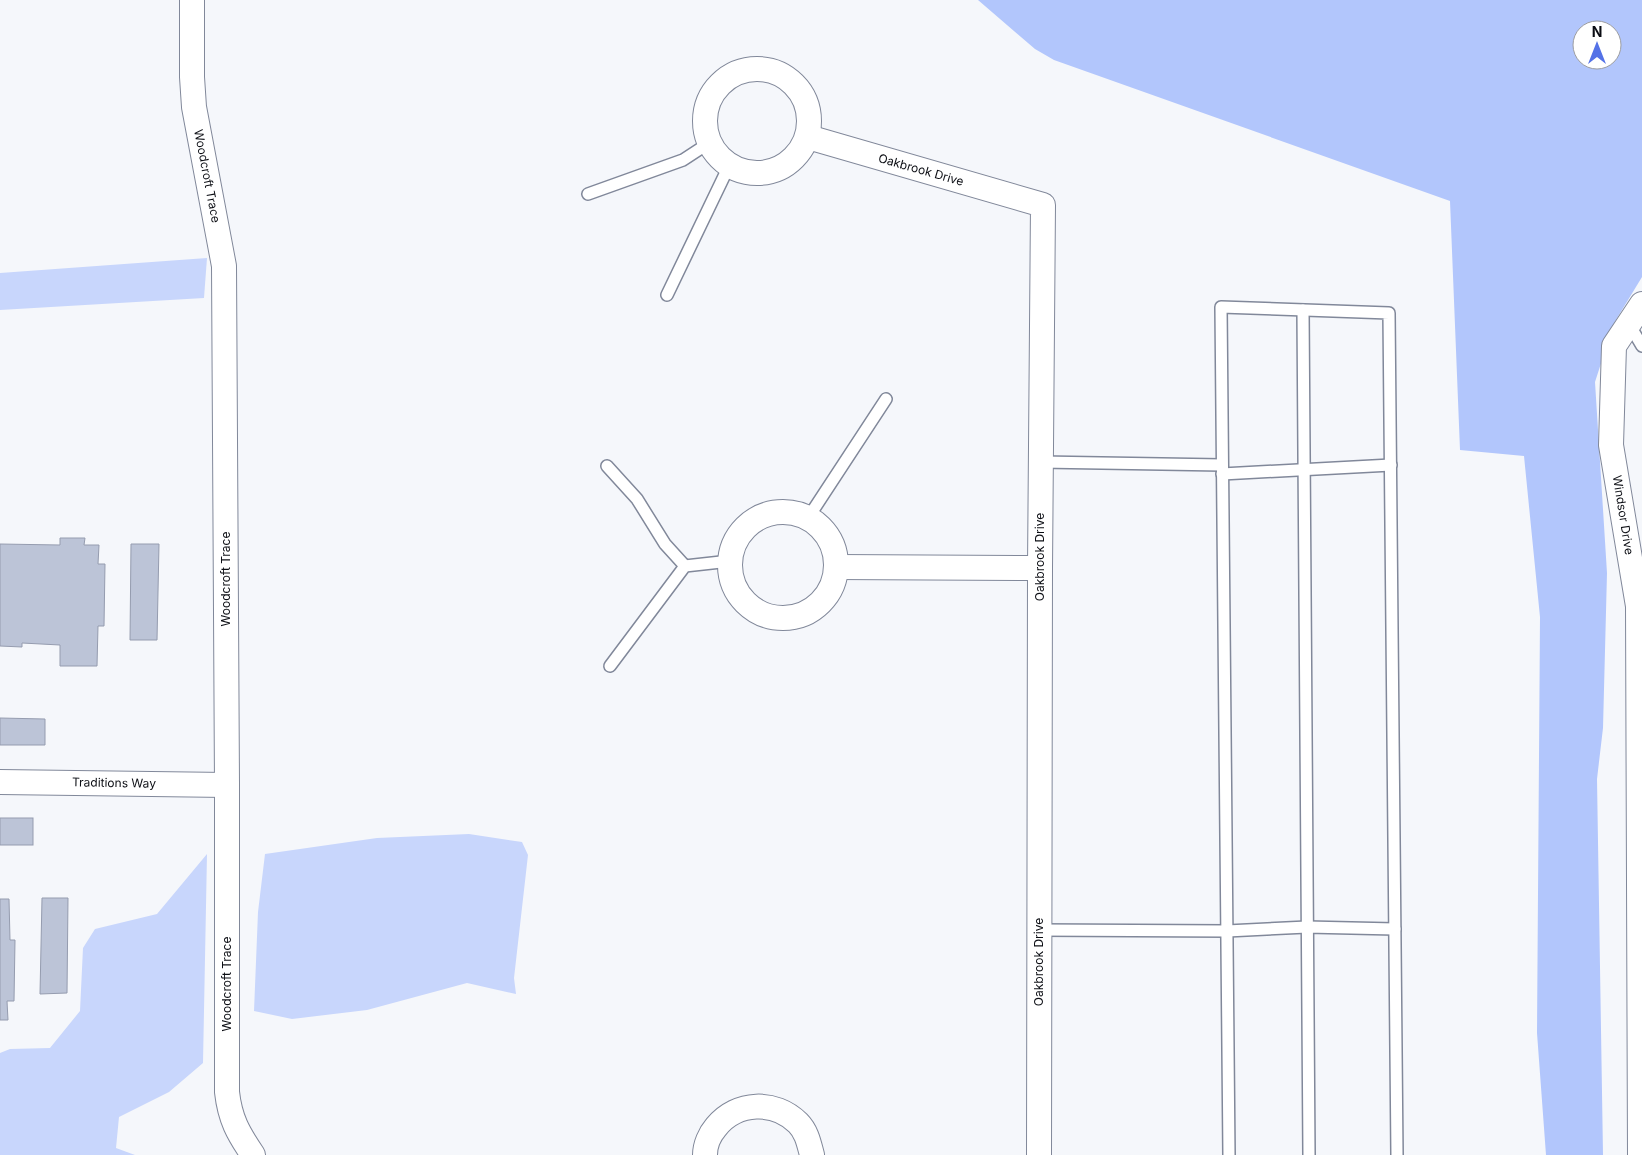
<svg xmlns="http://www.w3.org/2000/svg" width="1642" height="1155" font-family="Inter,sans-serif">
<rect width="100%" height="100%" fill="#f5f7fb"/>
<g fill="#c8d6fc">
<path d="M207,258L204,298L0,310V273Z"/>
<path d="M469,834L522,842L528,855L514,978L516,994L467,983L367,1010L292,1019L254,1011L258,912L265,854L377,838Z"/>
<path d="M207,854L203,1063L169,1092L119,1117L116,1148L135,1155H0V1053L10,1049L50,1048L80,1011L83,948L95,929L157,914Z"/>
</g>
<path fill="#b2c6fc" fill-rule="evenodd" d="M978,0H1642V277L1614,323L1595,382L1607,573L1603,728L1597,779L1603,1155H1546L1537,1033L1540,617L1524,456L1460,450L1450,201L1054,60L1035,49ZM1582,30H1612V60H1582Z"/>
<g fill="#bcc4d7" stroke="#959caf">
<path d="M60,538H85L84,545H99L98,564H105L104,626H98L97,666H60V645L22,643V647L0,646V544L60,545Z"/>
<path d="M131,544H159L157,640H130Z"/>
<path d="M0,718L45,719V745H0Z"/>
<rect x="0" y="818" width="33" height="27"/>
<path d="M42,898H68L67,993L40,994Z"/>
<path d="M0,899H9L10,940H15L14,1001H7L8,1020H0Z"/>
</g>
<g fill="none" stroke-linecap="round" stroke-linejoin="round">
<g stroke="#81889a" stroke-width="14">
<g id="service">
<path d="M588,194L683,160L709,143"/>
<path d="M667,295L729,166"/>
<path d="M1303,310L1309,1155"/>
<path d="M1629,324L1642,346"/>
<path d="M1041,462L1222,465"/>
<path d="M607,466L637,499L665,544L685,566"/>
<path d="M1222,474L1391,465"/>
<path d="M808,518L886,399"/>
<path d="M610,666L685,566L730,561"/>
<path d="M1039,930L1227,931L1307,927L1395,929"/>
<path d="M1229,1155L1221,307L1389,313L1397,1155"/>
</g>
</g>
<g stroke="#81889a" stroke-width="26">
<g id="minor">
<path d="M192,0V77L194,107L224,266L227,785V1092C230,1119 238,1133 253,1155"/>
<circle cx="757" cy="121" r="52"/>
<path d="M808,137L1043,205L1040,568L1039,1155"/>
<circle cx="783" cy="565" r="53"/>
<path d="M836,567L1040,568"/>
<path d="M0,782L227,785"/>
<path d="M705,1155C705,1145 710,1134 716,1127C737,1101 775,1100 798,1123C807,1132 809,1144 812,1155"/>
<path d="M1640,1155L1638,606L1611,445L1614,346L1642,304"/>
</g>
</g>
<use href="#service" stroke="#fff" stroke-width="11"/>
<use href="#minor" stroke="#fff" stroke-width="24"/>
</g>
<g text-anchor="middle" stroke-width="4" stroke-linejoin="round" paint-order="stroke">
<g font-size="12" fill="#0b0d13" stroke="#fff">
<text transform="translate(921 170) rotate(16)" y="4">Oakbrook Drive</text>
<text transform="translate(207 176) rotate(79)" y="4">Woodcroft Trace</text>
<text transform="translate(1623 515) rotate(81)" y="4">Windsor Drive</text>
<text transform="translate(1040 557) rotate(-90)" y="4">Oakbrook Drive</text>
<text transform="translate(226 579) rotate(-90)" y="4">Woodcroft Trace</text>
<text transform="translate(114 783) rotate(1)" y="4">Traditions Way</text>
<text transform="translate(1039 962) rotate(-90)" y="4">Oakbrook Drive</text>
<text transform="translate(227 984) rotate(-90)" y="4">Woodcroft Trace</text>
</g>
</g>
<g transform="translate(1597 45)"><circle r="24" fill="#ffffff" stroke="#9d9ea1"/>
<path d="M0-4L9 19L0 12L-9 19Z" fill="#5472e7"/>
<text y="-8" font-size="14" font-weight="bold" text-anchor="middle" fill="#0b0d13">N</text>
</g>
</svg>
